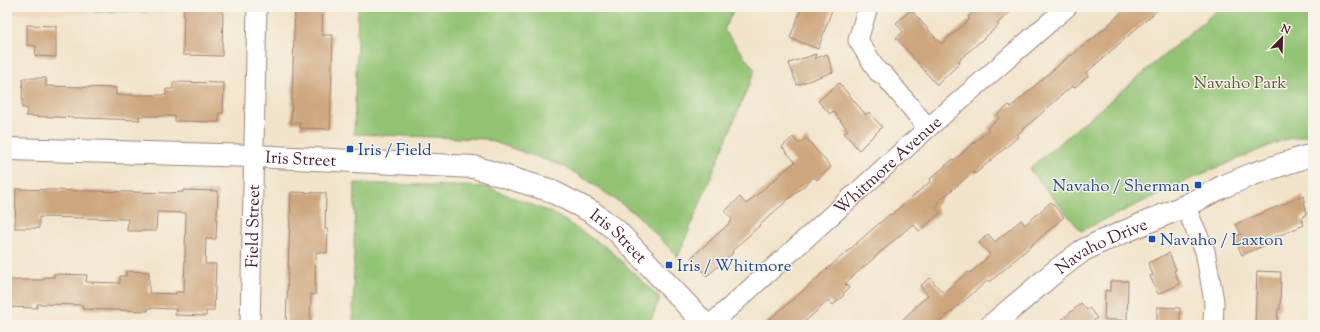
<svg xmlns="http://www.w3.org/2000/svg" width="1320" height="332" font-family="'Sorts Mill Goudy',serif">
<rect width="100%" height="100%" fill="#f7f3e8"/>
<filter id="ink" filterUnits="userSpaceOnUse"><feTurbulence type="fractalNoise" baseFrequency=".025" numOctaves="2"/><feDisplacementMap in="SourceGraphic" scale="8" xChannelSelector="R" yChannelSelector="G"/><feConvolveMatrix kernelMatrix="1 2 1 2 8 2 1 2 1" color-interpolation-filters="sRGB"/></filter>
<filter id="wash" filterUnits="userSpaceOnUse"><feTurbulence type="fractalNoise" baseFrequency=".012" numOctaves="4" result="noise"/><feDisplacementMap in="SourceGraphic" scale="16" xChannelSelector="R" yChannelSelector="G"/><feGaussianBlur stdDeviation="0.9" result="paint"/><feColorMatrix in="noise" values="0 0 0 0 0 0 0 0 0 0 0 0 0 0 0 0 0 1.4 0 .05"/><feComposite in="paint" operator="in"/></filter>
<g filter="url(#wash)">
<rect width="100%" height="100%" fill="#f2e4cb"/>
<path fill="#efd6bc" d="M11,7H165V13L11,14Z"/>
<g fill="#92c373" stroke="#6e714f">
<path d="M95,7H146V11L95,12Z"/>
<path d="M358,7H735L724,30L755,70L678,257L636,214L590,182L563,166L485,139L354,134Z"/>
<path d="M1221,7H1313L1309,135L1283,140L1195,177L1081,231L1029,169Z"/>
<path d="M355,183L487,187L553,213L610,250L660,298L649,325H353Z"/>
</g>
<g id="blocks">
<g fill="#cda67d">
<path d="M184,7H223L222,56L183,55Z"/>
<path d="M295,7H323L322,35H333L330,129L300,128V123H291Z"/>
<path d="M802,7H833L818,49L790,38Z"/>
<path d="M979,7H1015L997,24L999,25L958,61L960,63L937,85L896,38L903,32L896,23L911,10L941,44L970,19L968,17Z"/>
<path d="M1127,7H1161L1086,73L1089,75L1074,88L1072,86L1017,135L1019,136L975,174L973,172L939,201L940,202L935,207L940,213L919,231L913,224L851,278L845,284L849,288L843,294L844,295L833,305L829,300L801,325H763L819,277V276L890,214L891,215L931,181L930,179L953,159L954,160L989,130L987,128L999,118L997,115L1009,105L1011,107L1070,55L1071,56L1101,32Z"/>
<path d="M27,25L56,26V57L35,56L36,46L27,45Z"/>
<path d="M816,54L814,59L827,54L833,72L797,85L789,63Z"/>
<path d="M23,78H46V86L116,88V95H166V89H173V82L224,83L223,113H219V122L175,121V116H139L140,120L26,116L27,108H22Z"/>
<path d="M839,83L866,115L869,112L882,127L859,150L844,133L848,130L833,111L830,114L818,101Z"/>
<path d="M793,137L799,144L806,138L831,167L817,180L814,177L774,212L732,251L733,253L707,276L691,258L732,221L731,220L732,219L725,211L740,197L746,204L795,162L782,147Z"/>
<path d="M16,189L170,193L183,192V190L218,191L216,239H206L205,264H216L214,311H206V316L175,315L176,309L148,308V311L82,309L83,305L37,304V308L7,307V280H44V277H54V274L87,275L86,282L120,283V276H126V271L149,272V293L176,294V292H184L186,213L157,212L156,231H127L128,219L39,217V228H15Z"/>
<path d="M291,192L326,193L325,229H328L327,253L316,252L315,295L311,294L310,325H286Z"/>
<path d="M1303,196L1307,214L1301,218L1304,225L1268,240L1270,243L1242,255L1234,237L1241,234L1236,224Z"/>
<path d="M1051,202L1064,217L990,282L988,280L936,325H897L928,295L920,286L930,278L943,293L968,272L970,273L990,255L979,243L988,234L995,242L1021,220L1025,225Z"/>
<path d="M1169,253L1176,270L1174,271L1180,284L1158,294L1150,276L1153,275L1148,263Z"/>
<path d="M1257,271L1281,272L1280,309H1278L1277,325H1255Z"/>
<path d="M1110,281H1128L1127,320H1104L1105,290L1110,291Z"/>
<path d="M1081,303L1087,310L1089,308L1097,318L1089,325H1056Z"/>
<path d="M1157,307L1180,308V325H1157Z"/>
</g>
</g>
</g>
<g filter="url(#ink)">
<use href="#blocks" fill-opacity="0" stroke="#9e827b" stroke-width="1"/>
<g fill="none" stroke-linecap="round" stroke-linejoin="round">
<g stroke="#9e827b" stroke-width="21">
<g id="minor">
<path d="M868,7L858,40L878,72L884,75L928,128"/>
<path d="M1185,206L1205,251L1214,301L1213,325"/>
<path id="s1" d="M250,325L257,7"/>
<path id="s2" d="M710,325L928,128L1067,7"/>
</g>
</g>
<g stroke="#9e827b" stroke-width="24">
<g id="tertiary">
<path id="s3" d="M7,149L254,156L474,167L549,190L592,212L616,230L706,325"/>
<path id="s4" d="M992,325L1057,270L1082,251L1098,243L1185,206L1222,187L1253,174L1305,157L1313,156"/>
</g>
</g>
<use href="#minor" stroke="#fff" stroke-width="19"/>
<use href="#tertiary" stroke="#fff" stroke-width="22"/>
</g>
</g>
<g fill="#1a4fb4" stroke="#f7f3e8" stroke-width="1.5">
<rect x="346" y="145" width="8" height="8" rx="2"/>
<rect x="1194" y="181" width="8" height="8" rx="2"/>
<rect x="1148" y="235" width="8" height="8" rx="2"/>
<rect x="665" y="261" width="8" height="8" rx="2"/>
</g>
<g text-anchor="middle" stroke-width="3" stroke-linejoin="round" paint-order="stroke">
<g font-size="17" fill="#605041" stroke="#f7f3e8">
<text x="1240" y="88">Navaho Park</text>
</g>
<g font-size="17" fill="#164399" stroke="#f7f3e8" text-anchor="start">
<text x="358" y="155">Iris / Field</text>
<text x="1190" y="191" text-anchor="end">Navaho / Sherman</text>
<text x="1160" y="245">Navaho / Laxton</text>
<text x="677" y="271">Iris / Whitmore</text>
</g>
<g font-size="17" fill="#4a1f2b" stroke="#f7f3e8">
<text dy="6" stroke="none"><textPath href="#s3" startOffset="294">Iris Street</textPath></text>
<text dy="6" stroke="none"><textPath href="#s2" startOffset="239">Whitmore Avenue</textPath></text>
<text dy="6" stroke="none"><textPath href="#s1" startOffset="99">Field Street</textPath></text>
<text dy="6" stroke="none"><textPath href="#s3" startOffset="630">Iris Street</textPath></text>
<text dy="6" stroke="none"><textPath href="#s4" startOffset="136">Navaho Drive</textPath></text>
</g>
</g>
<rect width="1320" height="332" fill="none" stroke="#f7f3e8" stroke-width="24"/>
<g transform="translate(1282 38) rotate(23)" stroke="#f7f3e8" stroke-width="3" paint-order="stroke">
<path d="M0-3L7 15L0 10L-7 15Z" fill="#4a1f2b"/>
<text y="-6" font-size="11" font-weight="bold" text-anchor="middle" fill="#4a1f2b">N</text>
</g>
</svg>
